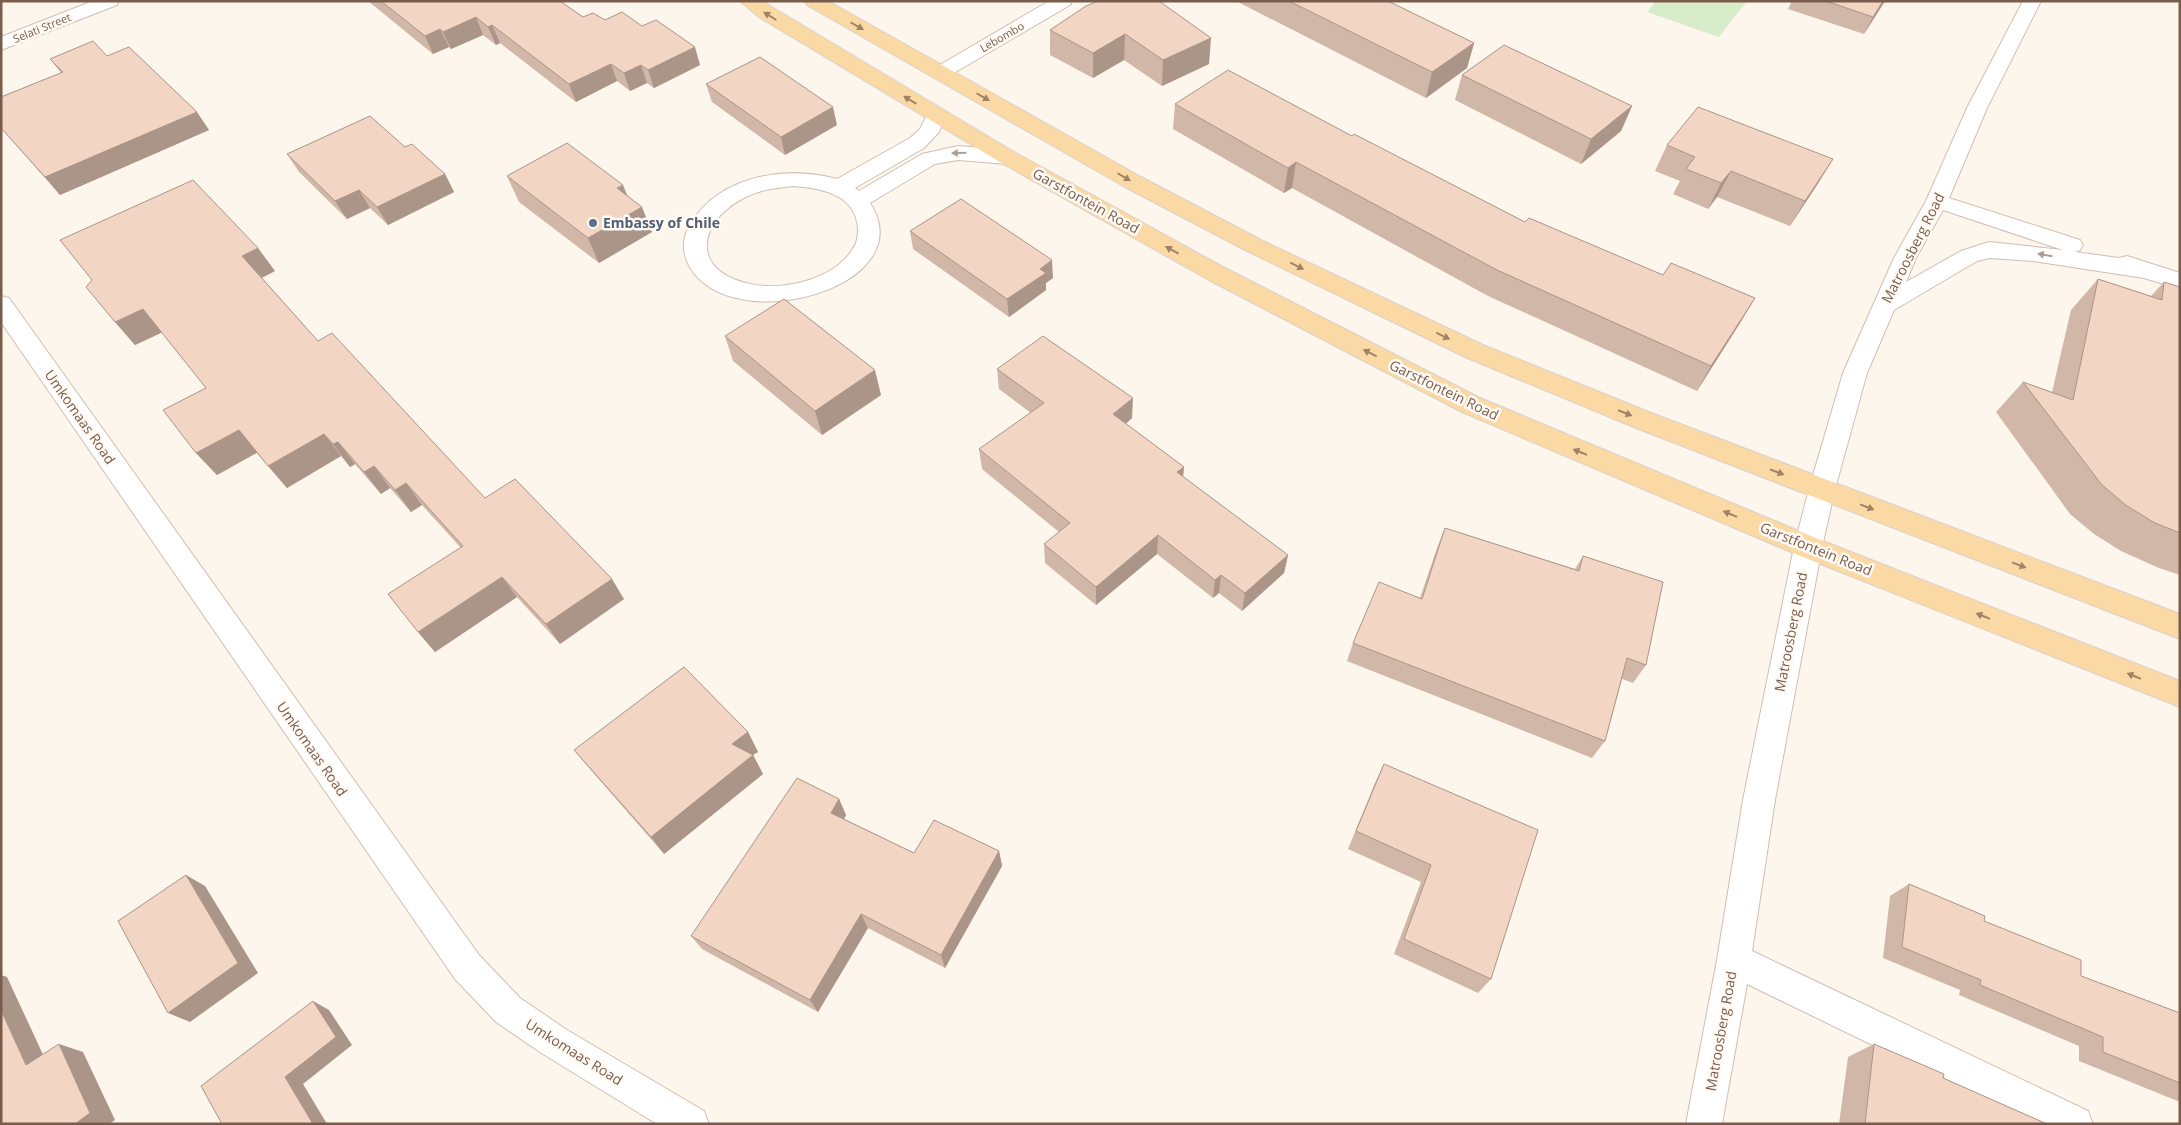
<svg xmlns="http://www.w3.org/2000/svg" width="2181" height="1125" font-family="'Open Sans',sans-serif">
<rect width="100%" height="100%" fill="#fdf6ec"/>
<path fill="#d8ecc9" d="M1656,1H1747L1719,37L1647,12Z"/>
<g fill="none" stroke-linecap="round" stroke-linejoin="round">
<g stroke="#d1beb0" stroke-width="2">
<g id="minor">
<path d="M93,1H119L117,5L1,50V37Z"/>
<path d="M1049,1H1072L1070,5L947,77L940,79L933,77L930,73L933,69Z"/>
<path d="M2023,1H2041L1987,108L1949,198L2080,240L2083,245L2080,250L2075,252L2119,258L2127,256L2180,273V289L2144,278L2033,261L1990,258L1977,261L1894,310L1867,373L1835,489L1822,547L1775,800L1752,951L2088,1111L2093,1124H2035L1747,984L1722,1124H1686L1717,960L1743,800L1794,547L1809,489L1843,373L1894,258L1926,201L1967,108ZM1943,210L2063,250L1989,242L1961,251L1906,282L1916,258Z"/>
<path d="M936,109L943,111L946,115L939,132L924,148L855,188L859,191L922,154L958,146L1007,150L1014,152L1018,157L1014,162L1007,164L958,160L935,164L870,203C924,286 736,339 691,269C681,254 682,237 691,223C721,175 787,165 837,179L910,138L920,129L929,111ZM793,186C821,188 856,194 858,229C858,236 857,244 852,250C832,281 779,292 746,283C690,269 699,222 742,199C758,190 775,188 793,186Z"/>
<path d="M1,296L9,298L479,955L520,998L567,1030L704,1111L709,1124H657L543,1054L496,1022L455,979L1,322Z"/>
</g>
</g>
<g stroke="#dad1cd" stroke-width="2">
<g id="major">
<path d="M740,1H762L1014,152L1223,267L1480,398L1818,539L2180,681V707L1798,555L1462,412L1207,279L1000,162L759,17Z"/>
<path d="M805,1H828L1141,177L1261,240L1483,345L1654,414L2180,614V639L1636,428L1465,357L1245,250L1125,187L807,5Z"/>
</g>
</g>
<use href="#minor" fill="#fff" fill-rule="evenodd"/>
<use href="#major" fill="#fbd9a5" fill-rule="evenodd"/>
</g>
<g fill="#d1b7a8">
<path d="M368,1H560L583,17L642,26L700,65L654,88L647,83L630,91L617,81L576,102L500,43L496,45L483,35L451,49L449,47L433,54Z"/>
<path d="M1236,1H1388L1474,43L1467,68L1426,98Z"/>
<path d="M1792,1H1885L1864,34L1788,9Z"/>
<path d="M1086,6L1209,64L1162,86L1124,60L1093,78L1050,55V30Z"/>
<path d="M107,56L209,130L60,195L1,128V97L61,73L50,59Z"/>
<path d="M1462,75L1632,106L1621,131L1581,164L1455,100Z"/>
<path d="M706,84L837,125L785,155L712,102Z"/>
<path d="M1175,104L1352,136L1525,222L1663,275L1755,298L1740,323L1697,391L1488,296L1292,188L1284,193L1173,129Z"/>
<path d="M1667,145L1833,159L1817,185L1790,226L1717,197L1708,209L1673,194L1680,181L1655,171Z"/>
<path d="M405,147L445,174L454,192L388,225L370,208L347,219L299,172L287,154Z"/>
<path d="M507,176L627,195L652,232L599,263L519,202Z"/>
<path d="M910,231L1053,278L1046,283V290L1009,317L913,249Z"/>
<path d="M275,271L262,278L318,341L485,498L624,599L560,644L517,597L435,652L418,632L461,548L422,505L411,512L390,488L381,494L355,464L350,467L341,456L287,488L257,453L217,475L196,453L206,388L162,332L135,345L115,322Z"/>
<path d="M2098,279L2151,296L2164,282L2180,287V575L2159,568L2121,551L2094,534L2070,514L1996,412L2023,382L2052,392L2071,310Z"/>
<path d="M725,336L881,395L822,435L733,361Z"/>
<path d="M997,369L1132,418L1126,424L1184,467L1183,477L1288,555L1284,573L1242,611L1219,593L1213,598L1157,554L1096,605L1045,563L1044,544L1059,532L982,469L979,449L1031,413L999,389Z"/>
<path d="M1445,528L1575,569L1583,556L1646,665L1633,683L1622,679L1605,741L1592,758L1347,661L1353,643L1420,598L1437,548Z"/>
<path d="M748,732L758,752L753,755L763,774L664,854L590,769L574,750Z"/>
<path d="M1384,764L1491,979L1478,993L1394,954L1421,882L1348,849L1375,783Z"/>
<path d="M839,799L846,815L844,819L914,853L999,851L1002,866L945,968L868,928L818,1012L702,949L691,936Z"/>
<path d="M1909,884L1984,921L2081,976L2180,1013V1102L2079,1061V1046L1959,995L1960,990L1883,958L1890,896Z"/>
<path d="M1874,1044L1943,1078L2047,1124H1839L1848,1057Z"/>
</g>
<g fill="#aa9588">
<path d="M1883,1H1885L1864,34L1873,17Z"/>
<path d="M476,17L483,35L451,49L443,32Z"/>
<path d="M492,25L500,43L496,45L488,27Z"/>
<path d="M440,29L449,47L433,54L425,36Z"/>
<path d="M1125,34L1124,60L1093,78V53Z"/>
<path d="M1211,38L1209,64L1162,86L1163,60Z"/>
<path d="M1474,43L1467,68L1426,98L1432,72Z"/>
<path d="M695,47L700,65L654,88L648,70Z"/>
<path d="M611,64L617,81L576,102L569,84Z"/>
<path d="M641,65L647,83L630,91L624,73Z"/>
<path d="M1632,106L1621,131L1581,164L1591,139Z"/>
<path d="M833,107L837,125L785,155L781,137Z"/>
<path d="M197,112L209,130L60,195L45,177Z"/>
<path d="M1833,159L1817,185L1790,226L1805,201Z"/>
<path d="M1296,162L1292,188L1284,193L1288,168Z"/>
<path d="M1731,171L1717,197L1708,209L1721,183Z"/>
<path d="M445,174L454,192L388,225L377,207Z"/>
<path d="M623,185L633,210L617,188Z"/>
<path d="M359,190L370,208L347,219L335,201Z"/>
<path d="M642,207L652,232L599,263L588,238Z"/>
<path d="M258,248L275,271L259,279L242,256Z"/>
<path d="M1052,260L1053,278L1046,283V290L1009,317L1007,299L1040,269Z"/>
<path d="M1755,298L1740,323L1697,391L1711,366Z"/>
<path d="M143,309L163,332L135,345L115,322Z"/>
<path d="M875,370L881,395L822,435L815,411Z"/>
<path d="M1133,398L1132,418L1113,434V414Z"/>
<path d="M239,430L258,452L217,475L196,453Z"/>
<path d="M324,434L341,456L287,488L268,466Z"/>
<path d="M338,442L355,464L350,467L333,444Z"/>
<path d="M374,466L390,488L381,494L364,472Z"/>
<path d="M1184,467L1182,486L1177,472Z"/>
<path d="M406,483L422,505L411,512L395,490Z"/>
<path d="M1158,535L1157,554L1096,605V587Z"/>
<path d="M1288,555L1284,573L1242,611L1245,593Z"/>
<path d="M1221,575L1219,593L1213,598L1215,580Z"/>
<path d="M502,577L517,597L435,652L418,632Z"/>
<path d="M612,579L624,599L560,644L546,624Z"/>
<path d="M748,732L758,752L753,755L763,774L664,854L651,837L732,744Z"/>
<path d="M839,799L846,815L838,829L831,813Z"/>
<path d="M999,851L1002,866L945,968L941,955Z"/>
<path d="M186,875L205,886L258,973L190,1022L168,1013Z"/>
<path d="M861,914L868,928L818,1012L810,1000Z"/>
<path d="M1,975L7,977L52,1074L26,1065L1,1010Z"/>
<path d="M313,1001L329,1010L352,1045L303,1084L327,1124H313L285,1077Z"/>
<path d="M59,1044L83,1052L115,1120L109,1124H75Z"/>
</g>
<g fill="#f3d5c3" stroke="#aa9588">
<path d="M381,1H560L583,17L593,13L605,20L622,12L642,26L656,20L695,47L648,70L641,65L624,73L611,64L569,84L492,25L488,27L476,17L443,32L440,29L425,36Z"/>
<path d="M1098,1H1159L1211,38L1163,60L1125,34L1093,53L1050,30L1086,6Z"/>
<path d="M1289,1H1388L1474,43L1432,72Z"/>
<path d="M1826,1H1883L1873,17Z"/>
<path d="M93,41L107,56L129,47L197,112L45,177L1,128V97L63,72L50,59Z"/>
<path d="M1504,45L1632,106L1591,139L1462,75Z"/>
<path d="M760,57L833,107L781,137L706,84Z"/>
<path d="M1228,70L1352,136L1354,134L1525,222L1529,218L1663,275L1671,263L1755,298L1711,366L1497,270L1296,162L1288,168L1175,104Z"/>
<path d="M1698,107L1833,159L1805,201L1731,171L1721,183L1686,169L1695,157L1667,145Z"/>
<path d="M370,116L405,147L412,144L445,174L377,207L359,190L335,201L287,154Z"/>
<path d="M567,143L623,185L617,188L642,207L588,238L507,176Z"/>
<path d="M193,180L258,248L242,256L318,341L332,333L485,498L515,479L612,579L546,624L502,577L418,632L388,594L463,546L406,483L395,490L374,466L364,472L338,442L333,444L324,434L268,466L239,430L196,453L163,410L206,388L143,309L115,322L86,287L92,280L60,240Z"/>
<path d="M961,199L1052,260L1040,269L1046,273L1007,299L910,231Z"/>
<path d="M2098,279L2162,300L2164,282L2180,287V533L2155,523L2127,506L2102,485L2023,382L2073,400Z"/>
<path d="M784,299L875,370L815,411L725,336Z"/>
<path d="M1043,336L1133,398L1113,414L1184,467L1177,472L1288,555L1245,593L1221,575L1215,580L1158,535L1096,587L1044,544L1070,523L979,449L1044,403L997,369Z"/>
<path d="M1445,528L1579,571L1583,556L1663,582L1646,665L1627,658L1605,741L1353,643L1379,582L1422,599Z"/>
<path d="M684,667L748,732L732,744L753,755L651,837L574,750Z"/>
<path d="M1384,764L1538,830L1491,979L1404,939L1431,865L1356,831Z"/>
<path d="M797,778L839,799L831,813L914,853L934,820L999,851L941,955L861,914L810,1000L691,936Z"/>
<path d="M186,875L238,963L168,1013L118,921Z"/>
<path d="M1909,884L1985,916L1984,921L2081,960V976L2180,1013V1083L2103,1052V1037L1980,985L1981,980L1902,947Z"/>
<path d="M313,1001L336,1037L285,1077L313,1124H222L201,1086Z"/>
<path d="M1,1010L26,1065L59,1044L90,1113L75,1124H1Z"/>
<path d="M1874,1044L1944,1074L1943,1078L2047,1124H1865Z"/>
</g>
<defs><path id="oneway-solid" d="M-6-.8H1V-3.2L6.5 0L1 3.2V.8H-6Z" transform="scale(1.25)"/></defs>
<g fill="#a18267">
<use href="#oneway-solid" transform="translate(770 16) rotate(-148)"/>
<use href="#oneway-solid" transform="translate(857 26) rotate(30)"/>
<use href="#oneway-solid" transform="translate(983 97) rotate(30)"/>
<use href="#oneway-solid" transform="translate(910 100) rotate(-149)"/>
<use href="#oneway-solid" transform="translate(1124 177) rotate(30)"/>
<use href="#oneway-solid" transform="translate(1172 250) rotate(-151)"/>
<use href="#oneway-solid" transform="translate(1297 266) rotate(26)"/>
<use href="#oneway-solid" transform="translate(1443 336) rotate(26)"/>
<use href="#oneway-solid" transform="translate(1370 353) rotate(-153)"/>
<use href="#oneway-solid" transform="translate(1625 413) rotate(22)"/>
<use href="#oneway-solid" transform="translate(1580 452) rotate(-158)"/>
<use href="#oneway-solid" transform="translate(1777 472) rotate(21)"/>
<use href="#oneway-solid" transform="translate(1867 507) rotate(21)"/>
<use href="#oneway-solid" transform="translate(1730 514) rotate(-157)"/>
<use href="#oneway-solid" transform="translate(2019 565) rotate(21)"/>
<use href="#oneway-solid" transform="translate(1983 616) rotate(-158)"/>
<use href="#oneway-solid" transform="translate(2134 676) rotate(-158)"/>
</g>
<g fill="#af9d94">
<use href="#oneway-solid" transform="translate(959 153) rotate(178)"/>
<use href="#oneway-solid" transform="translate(2045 255) rotate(-170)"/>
</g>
<circle fill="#5c6f8a" stroke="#fffaf3" stroke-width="2" cx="593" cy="223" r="5"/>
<g text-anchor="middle" stroke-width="5" stroke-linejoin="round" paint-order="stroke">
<g font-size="11" fill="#7a5c4d" stroke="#fffaf3">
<text transform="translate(42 28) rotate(-22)" y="4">Selati Street</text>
<text transform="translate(1002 37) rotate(-30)" y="4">Lebombo</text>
</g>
<g font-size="14" fill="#7a5c4d" stroke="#fffaf3">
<text transform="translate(1086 201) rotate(29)" y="5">Garstfontein Road</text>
<text transform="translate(1913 248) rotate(-63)" y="5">Matroosberg Road</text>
<text transform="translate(1444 390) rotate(26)" y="5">Garstfontein Road</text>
<text transform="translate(80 417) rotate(55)" y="5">Umkomaas Road</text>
<text transform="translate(1816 549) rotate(22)" y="5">Garstfontein Road</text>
<text transform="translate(1791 632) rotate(-79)" y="5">Matroosberg Road</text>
<text transform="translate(312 749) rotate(55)" y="5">Umkomaas Road</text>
<text transform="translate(1721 1031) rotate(-80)" y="5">Matroosberg Road</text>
<text transform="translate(574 1052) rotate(32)" y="5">Umkomaas Road</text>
</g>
<g font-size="14" font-weight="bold" fill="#4e5e75" stroke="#fffaf3" text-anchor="start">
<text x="603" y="228">Embassy of Chile</text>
</g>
</g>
<rect width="2181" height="1125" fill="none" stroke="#7a5c4d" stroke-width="5"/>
</svg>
